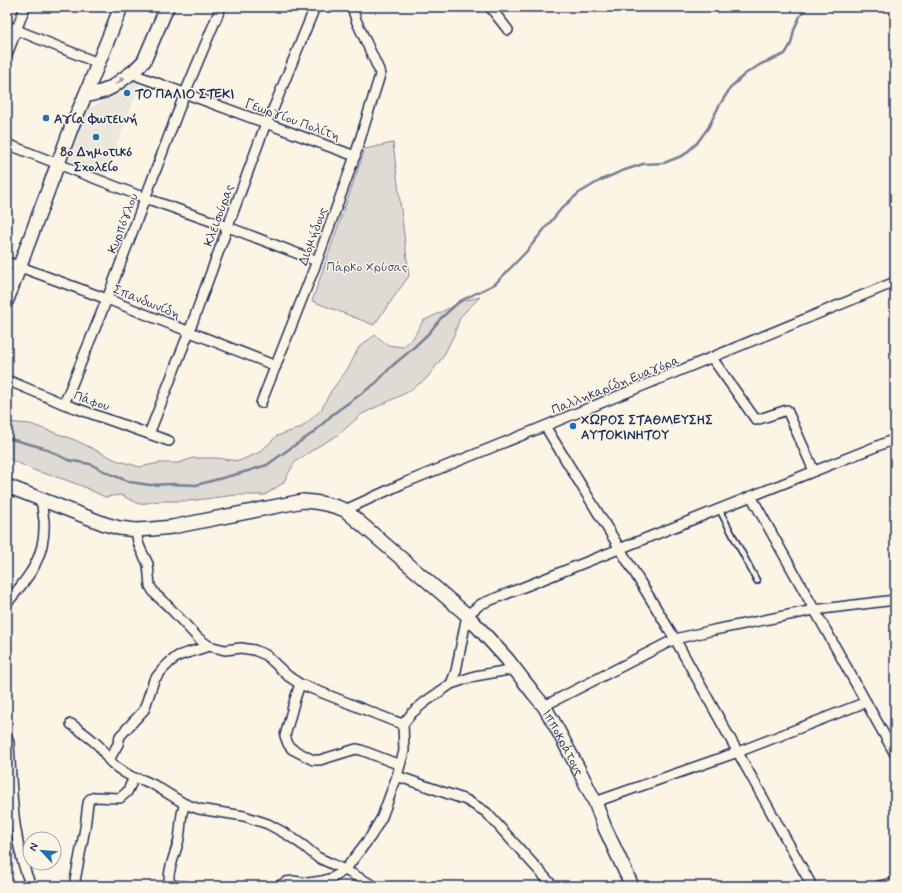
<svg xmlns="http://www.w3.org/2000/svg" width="902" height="893" font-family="Mynerve,sans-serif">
<rect width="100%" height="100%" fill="#fcf5e5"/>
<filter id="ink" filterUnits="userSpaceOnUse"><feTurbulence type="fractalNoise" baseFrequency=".025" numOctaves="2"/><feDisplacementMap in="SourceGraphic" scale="8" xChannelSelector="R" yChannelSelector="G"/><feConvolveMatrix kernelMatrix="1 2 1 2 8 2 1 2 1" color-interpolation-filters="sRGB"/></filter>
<g filter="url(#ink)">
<path fill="#ece7dc" d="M137,79L140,80L141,82L105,175L63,160L80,115Z"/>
<g fill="#dfdbd4" stroke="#7d8599">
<path d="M393,143L409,276L374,325L312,301L365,149Z"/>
<path d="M480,297L460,317L454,335L443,357L426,379L406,393L362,414L338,435L317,447L295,462L283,483L265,495H236L189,501H160L139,504L121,495L105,497L82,486L63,479L36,471L7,458V422L30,424L75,440L116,460L140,467L159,463H179L193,458H217L239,461L260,452L277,436L302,427L321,410L331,391L349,367L359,347L375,335L388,345L403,347L413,338L423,321L463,301Z"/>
</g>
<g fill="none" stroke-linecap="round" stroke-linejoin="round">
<path stroke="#767f94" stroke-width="2.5" d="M7,438L44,448L68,460L90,464L110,474L130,482L150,485L172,484L196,485L241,473L267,465L292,447L313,433L333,414L376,383L392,366L411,350L429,333L441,318L460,301L495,284L526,252L542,232L562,208L579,193L601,180L622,171L643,164L664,163L684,155L697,143L708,128L719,106L731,87L745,74L761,64L785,54L791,44L794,30L800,16L808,7"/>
<g stroke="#1b2f5e" stroke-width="8">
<path id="lane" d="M719,509L757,581"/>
</g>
<g stroke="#1b2f5e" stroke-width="12">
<g id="street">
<path d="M490,7L508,30"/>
<path d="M7,26L98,63"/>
<path d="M7,55L25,7"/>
<path d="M134,71L138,76L355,156"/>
<path d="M7,144L145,198L228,227L317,261"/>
<path d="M7,262L107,299L276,366"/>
<path d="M712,358L756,420L787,410L814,471"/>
<path d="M7,380L64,404L169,441"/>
<path d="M261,403L317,261L355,156L380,75L379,70L356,20L352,7"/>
<path d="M64,404L107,299L185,93L221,7"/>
<path d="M545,426L675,639L812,886"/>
<path d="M149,434L189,332L266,123L274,107L315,7"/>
<path d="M751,496L895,754"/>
<path d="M345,510L404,483L545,426L895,282"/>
<path d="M136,530L138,542L140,548L148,564L150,586L155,594L169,607L198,638L209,646L225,650L241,648L254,650L266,655L288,676L300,684L391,720L403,724"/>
<path d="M7,603C29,577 46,557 44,521C43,514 42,506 41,499"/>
<path d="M300,684L295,699L285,736L288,744L292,749L313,760H320L356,749L361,750L400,765"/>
<path d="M451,684L456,671L467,615L481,604L895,439"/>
<path d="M544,706L675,639L714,630L814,610L895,600"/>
<path d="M71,724C81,731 91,738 99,746C103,750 105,755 108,759C115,768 125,773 134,778"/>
<path d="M7,737L9,743C12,791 12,842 31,886"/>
<path d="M109,760L118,744L120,736L144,710L154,680L163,669L170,662L178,656L209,646"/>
<path d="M397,776L466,800L486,812L553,886"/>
<path d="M595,802L738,752L866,702"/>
<path d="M74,886L85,828L88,803L90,799L95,797L120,798L127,792L134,778L143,780L154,785L185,804L199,809L244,816L268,824L288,835L304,846L317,857L345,870L374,886"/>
<path d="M184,886C180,886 173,887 170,882C166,876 176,851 178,843C182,830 179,816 185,804"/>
<path d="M279,886L286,882L293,881L308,883L322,881L332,878L345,870L371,836L382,817L397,776L404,751L403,724L412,713L425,702L451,684L475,676L515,669"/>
<path d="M879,886L895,883"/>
</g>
</g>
<g stroke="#1b2f5e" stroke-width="16">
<g id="secondary">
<path d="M85,96L104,91L112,87L134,71L144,61L167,7"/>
<path d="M7,300L72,126L85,96L121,7"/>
<path id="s1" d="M7,486L105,524L119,528L136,530L152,529L172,527L303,501C318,502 331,504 345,510L467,615L507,659L534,694L544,706L555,725L579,770L595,802L605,828L632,886"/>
</g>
</g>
<use href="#lane" stroke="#fcf5e5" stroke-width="4.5"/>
<use href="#street" stroke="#fcf5e5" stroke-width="9"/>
<use href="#secondary" stroke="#fcf5e5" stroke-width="13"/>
</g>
<defs><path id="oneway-solid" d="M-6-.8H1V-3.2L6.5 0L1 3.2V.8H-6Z"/></defs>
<use fill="#8c92a2" href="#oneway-solid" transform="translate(120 81) rotate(-36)"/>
</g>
<g fill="#1f6fb2" stroke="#fcf5e5" stroke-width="1.5">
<circle cx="127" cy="93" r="4"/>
<circle cx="46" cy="118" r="4"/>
<circle cx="96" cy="137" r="4"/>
<circle cx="573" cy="426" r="4"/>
</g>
<g text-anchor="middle" stroke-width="3" stroke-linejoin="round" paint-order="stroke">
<g font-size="13" font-weight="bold" fill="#1b2f5e" stroke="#fcf5e5" text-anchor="start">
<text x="135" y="98">ΤΟ ΠΑΛΙΟ ΣΤΕΚΙ</text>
<text x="54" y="123">Αγία Φωτεινή</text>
<text x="96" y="156" text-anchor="middle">8ο Δημοτικό<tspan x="96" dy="15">Σχολείο</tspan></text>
<text x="581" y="424">ΧΩΡΟΣ ΣΤΑΘΜΕΥΣΗΣ<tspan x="581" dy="15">ΑΥΤΟΚΙΝΗΤΟΥ</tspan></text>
</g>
<g font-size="13" fill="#1b2f5e" stroke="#fcf5e5">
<text transform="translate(293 119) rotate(20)" y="5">Γεωργίου Πολίτη</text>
<text transform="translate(218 215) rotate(-70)" y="5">Κλεισούρας</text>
<text transform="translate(122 223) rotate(-69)" y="5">Κυρπόγλου</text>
<text transform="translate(312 236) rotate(-70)" y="5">Διομήδους</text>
<text transform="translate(147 301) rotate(22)" y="5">Σπανδωνίδη</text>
<text transform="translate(615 384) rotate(-22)" y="5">Παλληκαρίδη Ευαγόρα</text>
<text transform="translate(92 400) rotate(19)" y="5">Πάφου</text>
<text dy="5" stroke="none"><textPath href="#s1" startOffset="671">Ιπποκράτους</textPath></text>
</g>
<g font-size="13" fill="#425176" stroke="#fcf5e5">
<text x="367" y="271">Πάρκο Χρύσας</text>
</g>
</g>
<rect width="902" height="893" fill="none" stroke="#fcf5e5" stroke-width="24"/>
<rect x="12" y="12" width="878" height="869" fill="none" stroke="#1b2f5e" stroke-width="1.5" filter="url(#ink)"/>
<g transform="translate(42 851) rotate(296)"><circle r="19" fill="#fcf5e5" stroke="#a2a6af"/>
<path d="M0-3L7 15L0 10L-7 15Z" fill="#1f6fb2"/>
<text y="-6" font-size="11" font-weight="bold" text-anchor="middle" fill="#1b2f5e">N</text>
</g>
</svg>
